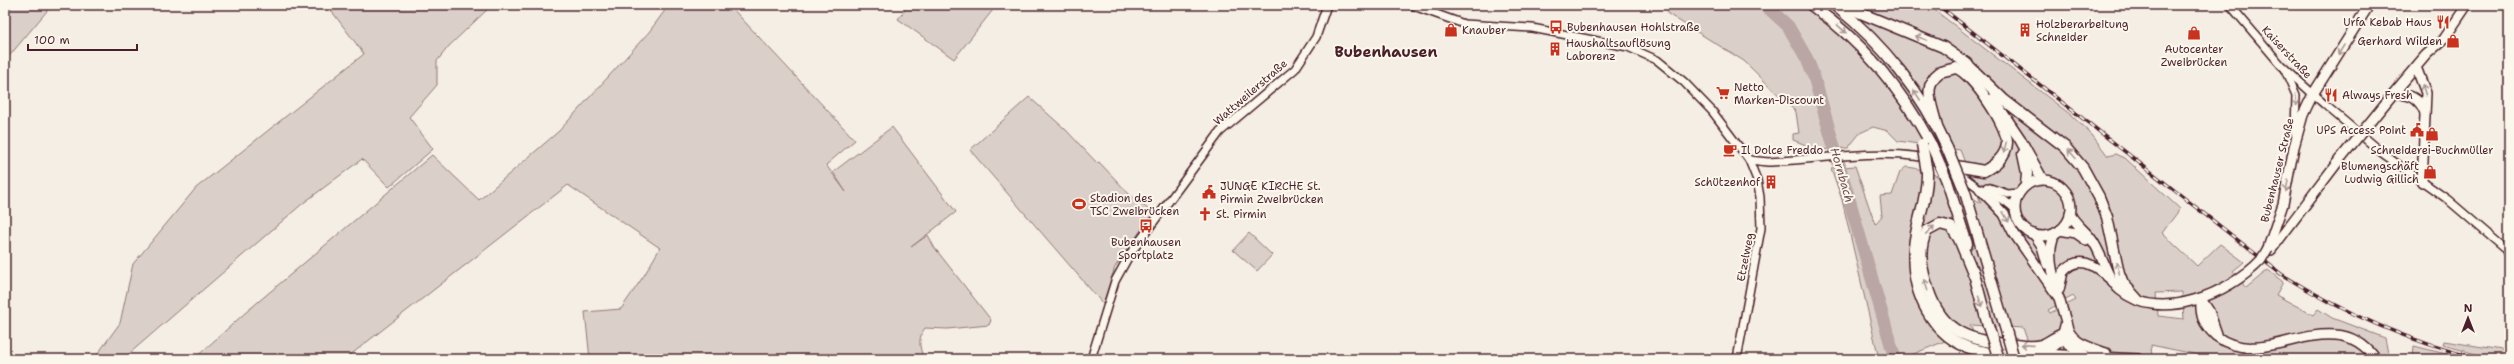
<svg xmlns="http://www.w3.org/2000/svg" width="2514" height="364" font-family="'Shantell Sans',sans-serif">
<rect width="100%" height="100%" fill="#f4eee4"/>
<filter id="ink" filterUnits="userSpaceOnUse"><feTurbulence type="fractalNoise" baseFrequency=".025" numOctaves="2"/><feDisplacementMap in="SourceGraphic" scale="8" xChannelSelector="R" yChannelSelector="G"/><feConvolveMatrix kernelMatrix="1 2 1 2 8 2 1 2 1" color-interpolation-filters="sRGB"/></filter>
<g filter="url(#ink)">
<g fill="#dbd0c9" stroke="#92787a" fill-rule="evenodd">
<path d="M5,5H52L5,61Z"/>
<path d="M327,5H492L449,46L437,61V85L409,117L433,149L389,187L362,159L302,204L123,359H94L120,323L133,264L196,188L364,54Z"/>
<path d="M669,5H729L855,140L826,165L846,192L833,172L892,127L956,212L911,247L928,235L934,247L991,320L989,325L947,329L925,328C918,337 919,346 923,357L932,359H590L585,312L621,309L645,274L660,248L568,185L345,359H194L245,313L432,155L479,200L559,131L649,32Z"/>
<path d="M909,5H994L996,6L954,59L898,19Z"/>
<path d="M1668,5H1928L2071,115L2092,135L2108,156L2116,154L2125,158L2180,209L2162,233L2197,266L2220,244L2244,262L2233,271L2246,288L2268,270L2283,282L2276,295L2313,315L2318,309L2332,318L2385,338L2389,359H2204V356L2151,345L2152,359H2034L2023,328L1970,325L1985,359H1976L1975,356L1955,348L1945,341L1911,355L1912,359H1879L1842,200L1831,168L1855,166L1875,224L1882,216L1880,196L1892,195L1900,172L1906,167C1934,169 1957,188 1981,203L1960,150L1898,141L1888,131L1873,127L1860,133L1848,148L1819,150L1793,140V134L1799,133L1796,112L1744,61L1668,14ZM2182,292L2184,319L2158,316L2156,293ZM2073,296L2076,300L2050,313L2048,310Z"/>
<path d="M1029,97L1065,129L1097,163L1099,162L1130,195L1153,213L1115,267L1103,304L970,150Z"/>
<path d="M1249,233L1272,255L1257,271L1233,250Z"/>
<path d="M2444,341L2509,351V359H2494L2443,345Z"/>
<path d="M2414,346L2466,359H2413Z"/>
</g>
<g fill="none" stroke-linecap="round" stroke-linejoin="round">
<path stroke="#baa7a5" stroke-width="13" d="M1765,5L1788,26L1807,59L1814,77L1895,359"/>
<g stroke="#4a1f2b" stroke-width="10">
<g id="minor">
<path d="M1411,5L1464,24L1532,28L1628,47L1657,60L1684,82L1712,111L1749,160L1757,180L1760,197L1761,228L1737,359"/>
<path d="M2230,5L2281,65L2324,104L2382,153L2447,199L2509,252"/>
<path d="M2286,72L2296,95L2295,133"/>
<path d="M1749,160L1768,162C1815,160 1899,145 1941,163"/>
<path d="M1957,172L1980,189L2005,201L2015,209"/>
<path d="M1987,187L2008,194L2019,193"/>
<path d="M1091,359L1115,281L1130,254L1220,132L1295,69L1316,37L1327,5"/>
</g>
</g>
<g stroke="#4a1f2b" stroke-width="12">
<g id="major">
<path d="M2416,67L2426,93L2422,182"/>
<path d="M2394,93C2410,95 2419,97 2425,113"/>
<path d="M2393,94L2426,55L2444,39L2467,5"/>
<circle cx="2043" cy="208" r="28"/>
<path d="M1980,189L2004,214L2013,232L2059,298L2066,322L2061,341L2043,354"/>
<path d="M2070,214C2076,225 2085,230 2092,240C2103,255 2106,278 2120,290C2160,324 2230,293 2261,260"/>
<path d="M2060,230L2076,233L2086,240"/>
<path d="M2055,233C2047,251 2051,271 2058,289"/>
<path d="M2034,234L2042,246L2047,264"/>
<path d="M2268,248L2283,204L2294,147L2303,115L2313,94L2369,5"/>
<path d="M2271,250L2340,159"/>
<path d="M2059,290L2063,272C2079,253 2096,266 2110,279"/>
<path d="M2201,299C2200,316 2203,324 2216,336C2253,364 2295,331 2336,335C2352,336 2366,346 2376,359"/>
<path d="M2201,299L2209,311L2217,334"/>
<path d="M2066,322C2069,343 2089,347 2106,353"/>
<path d="M2063,334L2068,344L2085,355"/>
<path d="M2043,354L2138,359"/>
</g>
</g>
<g stroke="#4a1f2b" stroke-width="13">
<g id="highway">
<path d="M1811,5C1863,42 1902,90 1932,146"/>
<path d="M1841,5L1943,47L1966,63L2004,100L2065,147L2083,168L2099,197L2107,217L2119,273L2123,283L2138,300"/>
<path d="M1837,7C1883,44 1923,94 1947,148"/>
<path d="M1993,99L2020,139L2042,179"/>
<path d="M1937,128C1934,109 1920,86 1940,72L1956,68C1972,73 2008,126 2007,143C2006,157 1995,165 1984,171L1945,164"/>
<path d="M2023,154L2027,173L2026,185"/>
<path d="M1927,172C1928,198 1916,222 1914,247C1910,290 1931,338 1976,350C1996,355 2022,355 2043,354"/>
<path d="M1947,181L1967,244"/>
<path d="M1965,192L2005,327"/>
<path d="M1973,270L1988,326"/>
<path d="M1974,275L1959,239L1951,227L1940,224L1927,231C1919,246 1921,266 1926,282C1938,328 1963,341 2008,344C2018,345 2031,348 2041,345C2049,343 2055,336 2063,334"/>
</g>
</g>
<use href="#minor" stroke="#fbf7ec" stroke-width="7"/>
<use href="#major" stroke="#fbf7ec" stroke-width="9"/>
<use href="#highway" stroke="#fbf7ec" stroke-width="10"/>
<g stroke="#4a1f2b" stroke-width="3.5">
<path id="rail" d="M1938,5L2281,274C2342,312 2410,342 2479,359"/>
</g>
<use href="#rail" stroke="#fbf7ec" stroke-width="2" stroke-dasharray="6" stroke-linecap="butt"/>
<g stroke="#4a1f2b" stroke-width="12" stroke-linecap="butt">
<g id="major-bridge">
<path d="M2340,159L2393,94"/>
<path d="M2261,260L2268,248"/>
</g>
</g>
<g stroke="#4a1f2b" stroke-width="13" stroke-linecap="butt">
<g id="highway-bridge">
<path d="M1922,144L1927,172"/>
<path d="M1932,146L1947,181"/>
<path d="M1947,148L1965,192"/>
<path d="M1988,326L1999,359"/>
<path d="M2005,327L2014,359"/>
</g>
</g>
<use href="#major-bridge" stroke="#fbf7ec" stroke-width="9"/>
<use href="#highway-bridge" stroke="#fbf7ec" stroke-width="10"/>
</g>
<defs><path id="oneway-shaft" d="M-6 0H5M1.5-3L5.5 0L1.5 3" fill="none" stroke-width="1.6" stroke-linecap="round" stroke-linejoin="round"/></defs>
<g stroke="#ab9695">
<use href="#oneway-shaft" transform="translate(1842 29) rotate(41)"/>
<use href="#oneway-shaft" transform="translate(1921 38) rotate(-160)"/>
<use href="#oneway-shaft" transform="translate(2341 50) rotate(122)"/>
<use href="#oneway-shaft" transform="translate(2424 90) rotate(-107)"/>
<use href="#oneway-shaft" transform="translate(1917 95) rotate(-123)"/>
<use href="#oneway-shaft" transform="translate(2296 100) rotate(84)"/>
<use href="#oneway-shaft" transform="translate(2005 147) rotate(104)"/>
<use href="#oneway-shaft" transform="translate(2072 154) rotate(-132)"/>
<use href="#oneway-shaft" transform="translate(2287 186) rotate(102)"/>
<use href="#oneway-shaft" transform="translate(2006 217) rotate(60)"/>
<use href="#oneway-shaft" transform="translate(1930 230) rotate(-44)"/>
<use href="#oneway-shaft" transform="translate(2118 268) rotate(-103)"/>
<use href="#oneway-shaft" transform="translate(1926 285) rotate(-106)"/>
<use href="#oneway-shaft" transform="translate(1980 301) rotate(75)"/>
<use href="#oneway-shaft" transform="translate(2027 345) rotate(-176)"/>
</g>
</g>
<defs>
<g id="restaurant-bare" transform="scale(1.08)"><path d="M-5-6h1v4h1v-4h1v4h1v-4h1v5L-1.5 .5V6h-2V.5L-5-1ZM5-6V6H3V1.5H1.5Q1.5-4 5-6Z" fill="#c8321e" stroke="#fbf7ec" stroke-width="2.5" paint-order="stroke"/></g>
<g id="bus-bare" transform="scale(1.08)"><path d="M-5-6H5V4H4V6H2V4H-2V6H-4V4H-5ZM-3.5-4V0h7V-4ZM-3.5 1.2v1.5H-2V1.2ZM2 1.2v1.5H3.5V1.2Z" fill="#c8321e" stroke="#fbf7ec" stroke-width="2.5" paint-order="stroke"/></g>
<g id="shop-bare" transform="scale(1.08)"><path d="M-5-2.5h2.3a2.7 3.5 0 0 1 5.4 0H5L5.5 6h-11ZM-1.5-2.5h3a1.5 2.3 0 0 0-3 0Z" fill="#c8321e" stroke="#fbf7ec" stroke-width="2.5" paint-order="stroke"/></g>
<g id="building-bare" transform="scale(1.08)"><path d="M-4-6H4V6H1V3H-1V6H-4ZM-2.5-4.3h1.7v1.8h-1.7ZM.8-4.3h1.7v1.8H.8ZM-2.5-1h1.7V.8h-1.7ZM.8-1h1.7V.8H.8Z" fill="#c8321e" stroke="#fbf7ec" stroke-width="2.5" paint-order="stroke"/></g>
<g id="supermarket-bare" transform="scale(1.08)"><path d="M-6-5.5h2.5l.6 2H6L4.5 2H-2.5L-4.4-4H-6ZM-1.5 3.2a1.3 1.3 0 1 0 .1 0ZM3 3.2a1.3 1.3 0 1 0 .1 0Z" fill="#c8321e" stroke="#fbf7ec" stroke-width="2.5" paint-order="stroke"/></g>
<g id="civic-bare" transform="scale(1.08)"><path d="M-.6-6.5H3V-4.5H.6V-3L4-1V1h2V6H-6V1h2V-1L-.6-3ZM-1.2 2.5V6h2.4V2.5Z" fill="#c8321e" stroke="#fbf7ec" stroke-width="2.5" paint-order="stroke"/></g>
<g id="cafe-bare" transform="scale(1.08)"><path d="M-5.5-4.5H6V0H3Q3 3.5 0 3.5H-2.5Q-5.5 3.5-5.5 0ZM3-3.2v2h1.7v-2ZM-6 4.5H4V6H-6Z" fill="#c8321e" stroke="#fbf7ec" stroke-width="2.5" paint-order="stroke"/></g>
<g id="stadium-bare" transform="scale(1.08)"><path d="M0-5a6.5 5 0 1 0 0 10a6.5 5 0 1 0 0-10ZM-3.5-1.8h7v3.6h-7Z" fill="#c8321e" stroke="#fbf7ec" stroke-width="2.5" paint-order="stroke"/></g>
<g id="church-bare" transform="scale(1.08)"><path d="M-1.2-6h2.4v3.5h3.3v2.4h-3.3V6h-2.4V-.1h-3.3v-2.4h3.3Z" fill="#c8321e" stroke="#fbf7ec" stroke-width="2.5" paint-order="stroke"/></g>
</defs>
<g fill-rule="evenodd">
<use href="#restaurant-bare" x="2443" y="22"/>
<use href="#bus-bare" x="1556" y="27"/>
<use href="#shop-bare" x="1451" y="30"/>
<use href="#building-bare" x="2025" y="30"/>
<use href="#shop-bare" x="2194" y="33"/>
<use href="#shop-bare" x="2453" y="41"/>
<use href="#building-bare" x="1555" y="49"/>
<use href="#supermarket-bare" x="1723" y="93"/>
<use href="#restaurant-bare" x="2331" y="95"/>
<use href="#civic-bare" x="2417" y="130"/>
<use href="#shop-bare" x="2432" y="134"/>
<use href="#cafe-bare" x="1730" y="150"/>
<use href="#shop-bare" x="2430" y="172"/>
<use href="#building-bare" x="1771" y="182"/>
<use href="#civic-bare" x="1209" y="192"/>
<use href="#stadium-bare" x="1079" y="204"/>
<use href="#church-bare" x="1205" y="214"/>
<use href="#bus-bare" x="1146" y="226"/>
</g>
<g text-anchor="middle" stroke-width="4" stroke-linejoin="round" paint-order="stroke">
<g font-size="11" fill="#4a1f2b" stroke="#fbf7ec" text-anchor="start">
<text x="2432" y="26" text-anchor="end">Urfa Kebab Haus</text>
<text x="2036" y="28">Holzberarbeitung<tspan x="2036" dy="13">Schneider</tspan></text>
<text x="1567" y="31">Bubenhausen Hohlstraße</text>
<text x="1462" y="34">Knauber</text>
<text x="2442" y="45" text-anchor="end">Gerhard Wilden</text>
<text x="1566" y="47">Haushaltsauflösung<tspan x="1566" dy="13">Laborenz</tspan></text>
<text x="2194" y="53" text-anchor="middle">Autocenter<tspan x="2194" dy="13">Zweibrücken</tspan></text>
<text x="1734" y="91">Netto<tspan x="1734" dy="13">Marken-Discount</tspan></text>
<text x="2342" y="99">Always Fresh</text>
<text x="2406" y="134" text-anchor="end">UPS Access Point</text>
<text x="1741" y="154">Il Dolce Freddo</text>
<text x="2432" y="154" text-anchor="middle">Schneiderei-Buchmüller</text>
<text x="2419" y="170" text-anchor="end">Blumengschäft<tspan x="2419" dy="13">Ludwig Gillich</tspan></text>
<text x="1760" y="186" text-anchor="end">Schützenhof</text>
<text x="1220" y="190">JUNGE KIRCHE St.<tspan x="1220" dy="13">Pirmin Zweibrücken</tspan></text>
<text x="1090" y="202">Stadion des<tspan x="1090" dy="13">TSC Zweibrücken</tspan></text>
<text x="1216" y="218">St. Pirmin</text>
<text x="1146" y="246" text-anchor="middle">Bubenhausen<tspan x="1146" dy="13">Sportplatz</tspan></text>
</g>
<g font-size="11" fill="#4a1f2b" stroke="#fbf7ec">
<text transform="translate(2287 52) rotate(47)" y="4">Kaiserstraße</text>
<text transform="translate(1250 92) rotate(-41)" y="4">Wattweilerstraße</text>
<text transform="translate(2277 170) rotate(-76)" y="4">Bubenhauser Straße</text>
<text transform="translate(1745 257) rotate(-79)" y="4">Etzelweg</text>
</g>
<g font-size="12" font-style="italic" fill="#714f56" stroke="#fbf7ec">
<text transform="translate(1842 175) rotate(74)" y="4">Hornbach</text>
</g>
<g font-size="15" font-weight="bold" fill="#4a1f2b" stroke="#fbf7ec">
<text x="1386" y="57">Bubenhausen</text>
</g>
</g>
<rect width="2514" height="364" fill="none" stroke="#fbf7ec" stroke-width="20"/>
<rect x="10" y="10" width="2494" height="344" fill="none" stroke="#4a1f2b" stroke-width="1.5" filter="url(#ink)"/>
<g transform="translate(2468 318)" stroke="#fbf7ec" stroke-width="3" paint-order="stroke">
<path d="M0-3L7 15L0 10L-7 15Z" fill="#4a1f2b"/>
<text y="-6" font-size="11" font-weight="bold" text-anchor="middle" fill="#4a1f2b">N</text>
</g>
<path d="M28 44v6h109v-6" fill="none" stroke="#4a1f2b" stroke-width="2"/>
<text x="34" y="44" font-size="12" fill="#4a1f2b" stroke="#fbf7ec" stroke-width="3" paint-order="stroke">100 m</text>
</svg>
